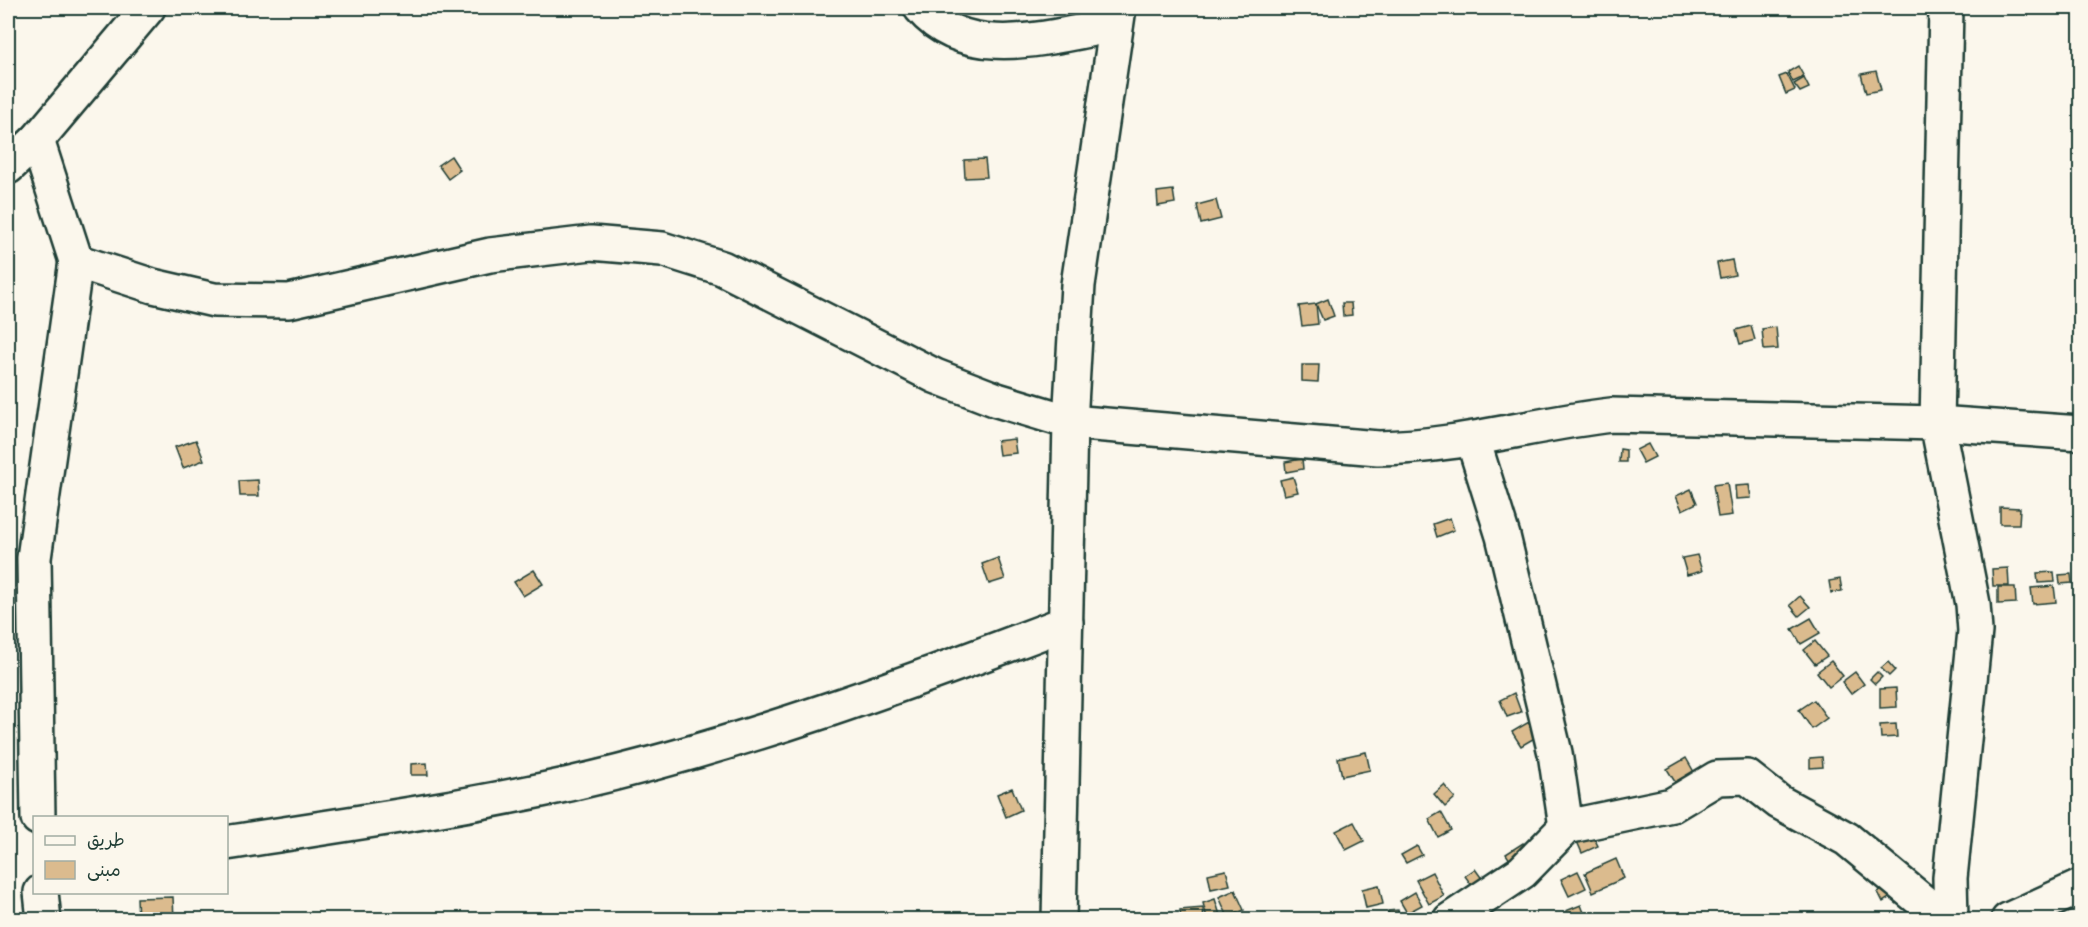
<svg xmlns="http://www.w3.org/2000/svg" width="2088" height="927" font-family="'Playpen Sans','Playpen Sans Arabic',sans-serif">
<rect width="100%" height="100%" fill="#fbf7ec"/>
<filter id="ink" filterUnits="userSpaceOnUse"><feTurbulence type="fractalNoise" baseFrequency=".0167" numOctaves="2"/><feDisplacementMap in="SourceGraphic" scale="12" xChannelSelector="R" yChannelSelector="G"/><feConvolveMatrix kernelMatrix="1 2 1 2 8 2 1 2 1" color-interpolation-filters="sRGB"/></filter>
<g filter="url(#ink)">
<g fill="#dbbb8e" stroke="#1f3d34" stroke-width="1.5">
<path d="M759,8H790L761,14Z"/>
<path d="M1798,66L1804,77L1793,82L1788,72Z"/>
<path d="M1876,71L1881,90L1866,93L1861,74Z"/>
<path d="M1787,74L1795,90L1786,94L1779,77Z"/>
<path d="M1804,78L1809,88L1800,92L1794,84Z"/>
<path d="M451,156L460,170L448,179L438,165Z"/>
<path d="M985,159L987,177L965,178L964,160Z"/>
<path d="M1173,190L1175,203L1158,206L1157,192Z"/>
<path d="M1216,200L1221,219L1201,224L1197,205Z"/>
<path d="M1732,260L1735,275L1720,278L1717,263Z"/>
<path d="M1328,299L1334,316L1323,320L1316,304Z"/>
<path d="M1342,303H1351L1352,315L1343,316Z"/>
<path d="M1316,304L1318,324L1302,326L1299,306Z"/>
<path d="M1751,326L1755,340L1740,344L1736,330Z"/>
<path d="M1776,327L1778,349L1764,350L1762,329Z"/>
<path d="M1302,365H1319L1318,382L1302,381Z"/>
<path d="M1014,439L1016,453L999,455L997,441Z"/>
<path d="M196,440L204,460L183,468L175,447Z"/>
<path d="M1648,444L1655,457L1643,463L1636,450Z"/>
<path d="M1620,449L1626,450V462H1619Z"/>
<path d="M1302,459L1303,469L1286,472L1285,462Z"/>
<path d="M1293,477L1298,492L1284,495L1280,480Z"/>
<path d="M258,480L259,496H240L239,481Z"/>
<path d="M1727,483L1732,515L1718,517L1713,485Z"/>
<path d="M1749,485L1751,498L1736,499L1735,486Z"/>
<path d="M1691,489L1697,503L1682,510L1676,496Z"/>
<path d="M2000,507L2020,508L2019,524H2000Z"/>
<path d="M1450,518L1454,530L1437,537L1433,524Z"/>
<path d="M1697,555L1702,571L1687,575L1682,558Z"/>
<path d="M998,558L1005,579L989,584L982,564Z"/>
<path d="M2008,568L2009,586H1993L1992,569Z"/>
<path d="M534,570L543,584L523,596L514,582Z"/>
<path d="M2054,572L2055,582L2038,583L2037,573Z"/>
<path d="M2071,574L2072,583L2060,584L2059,575Z"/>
<path d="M1840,579L1842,591L1831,593L1829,581Z"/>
<path d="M2054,586L2056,602L2033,604L2031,588Z"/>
<path d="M1998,587H2015L2016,603L1998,604Z"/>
<path d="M1800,596L1810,607L1799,616L1790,605Z"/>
<path d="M1811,618L1820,633L1801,644L1792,629Z"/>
<path d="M1815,641L1827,656L1815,664L1804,650Z"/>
<path d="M1831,661L1843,676L1829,687L1817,672Z"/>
<path d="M1888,662L1895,670L1889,676L1881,668Z"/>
<path d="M1855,672L1864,684L1851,694L1842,682Z"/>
<path d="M1877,672L1882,677L1875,684L1870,679Z"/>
<path d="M1896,688L1897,707L1880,708V689Z"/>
<path d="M1514,693L1521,712L1507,717L1500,700Z"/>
<path d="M1814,700L1827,718L1812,729L1799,710Z"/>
<path d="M1534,719L1543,733L1521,746L1512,732Z"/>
<path d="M1896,724L1897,737L1881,738L1880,725Z"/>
<path d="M1366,752L1370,770L1342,776L1338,758Z"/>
<path d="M1822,757L1823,767L1810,768V758Z"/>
<path d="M1686,758L1694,772L1675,782L1667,769Z"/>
<path d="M427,763L428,775H411V764Z"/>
<path d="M1444,785L1455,798L1445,807L1434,794Z"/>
<path d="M1012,788L1021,810L1006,817L997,794Z"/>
<path d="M1441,812L1451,830L1438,837L1429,819Z"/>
<path d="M1354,822L1364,841L1346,850L1336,831Z"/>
<path d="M1591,832L1598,846L1582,853L1576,839Z"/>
<path d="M1523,843L1529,852L1512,863L1506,854Z"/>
<path d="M1417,846L1422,855L1406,863L1401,855Z"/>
<path d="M1616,859L1624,878L1593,892L1585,873Z"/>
<path d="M1475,869L1483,880L1473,887L1465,876Z"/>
<path d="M1226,870L1230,885L1211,889L1208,874Z"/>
<path d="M1578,871L1586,888L1569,896L1561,879Z"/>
<path d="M1432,872L1444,896L1429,904L1416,880Z"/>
<path d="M1892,883L1897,893L1883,902L1878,892Z"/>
<path d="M1379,885L1383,904L1366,908L1362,889Z"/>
<path d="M1235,890L1244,910L1228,917L1219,897Z"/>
<path d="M1415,892L1422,905L1407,913L1400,901Z"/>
<path d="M173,897L174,920H138L137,898Z"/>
<path d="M1215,899L1220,915L1207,918L1203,903Z"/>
<path d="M1581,905L1587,920H1570L1566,911Z"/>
<path d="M1203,908L1204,920H1181L1180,910Z"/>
<path d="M1398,910L1399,920H1389L1388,911Z"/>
</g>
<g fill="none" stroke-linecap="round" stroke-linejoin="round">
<g stroke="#1f3d34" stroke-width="38">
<g id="minor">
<path d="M921,8C968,64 1054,35 1116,25"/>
<path d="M1946,8L1937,423L1973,604L1975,631L1950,878L1951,920"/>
<path d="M37,140L76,261L153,286L214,300L289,301L490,255L591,243L662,249L722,268L935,376L997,400L1070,422L1378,448C1457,447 1533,424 1611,415L1937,423L2080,433"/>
<path d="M8,167L37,140L148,8"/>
<path d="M1473,440L1503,536L1555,753L1566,827"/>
<path d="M38,818L34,558L76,261"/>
<path d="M226,843C341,825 457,809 570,784C740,745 904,685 1066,623"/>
<path d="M41,892L44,920"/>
<path d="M1059,920L1070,422L1078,285L1119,8"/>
<path d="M1450,920L1522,872L1566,827L1672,805L1717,778L1747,777L1779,802L1847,839L1945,920"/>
<path d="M2008,920L2080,887"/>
</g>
</g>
<use href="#minor" stroke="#fbf7ec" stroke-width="33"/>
</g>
</g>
<rect width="2088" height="927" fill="none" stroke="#fbf7ec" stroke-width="30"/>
<rect x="15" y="15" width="2058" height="897" fill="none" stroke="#1f3d34" stroke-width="2" filter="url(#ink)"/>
<rect x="33" y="816" width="195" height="78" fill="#fbf7ec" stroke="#a3ada2" stroke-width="1.5"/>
<rect x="45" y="836" width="30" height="9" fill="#fbf7ec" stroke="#a3ada2" stroke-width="1.5"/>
<text x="87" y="846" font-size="18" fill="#1f3d34">طريق</text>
<rect x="45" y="861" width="30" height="18" fill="#dbbb8e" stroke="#a3ada2" stroke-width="1.5"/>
<text x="87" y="876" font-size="18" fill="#1f3d34">مبنى</text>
</svg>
